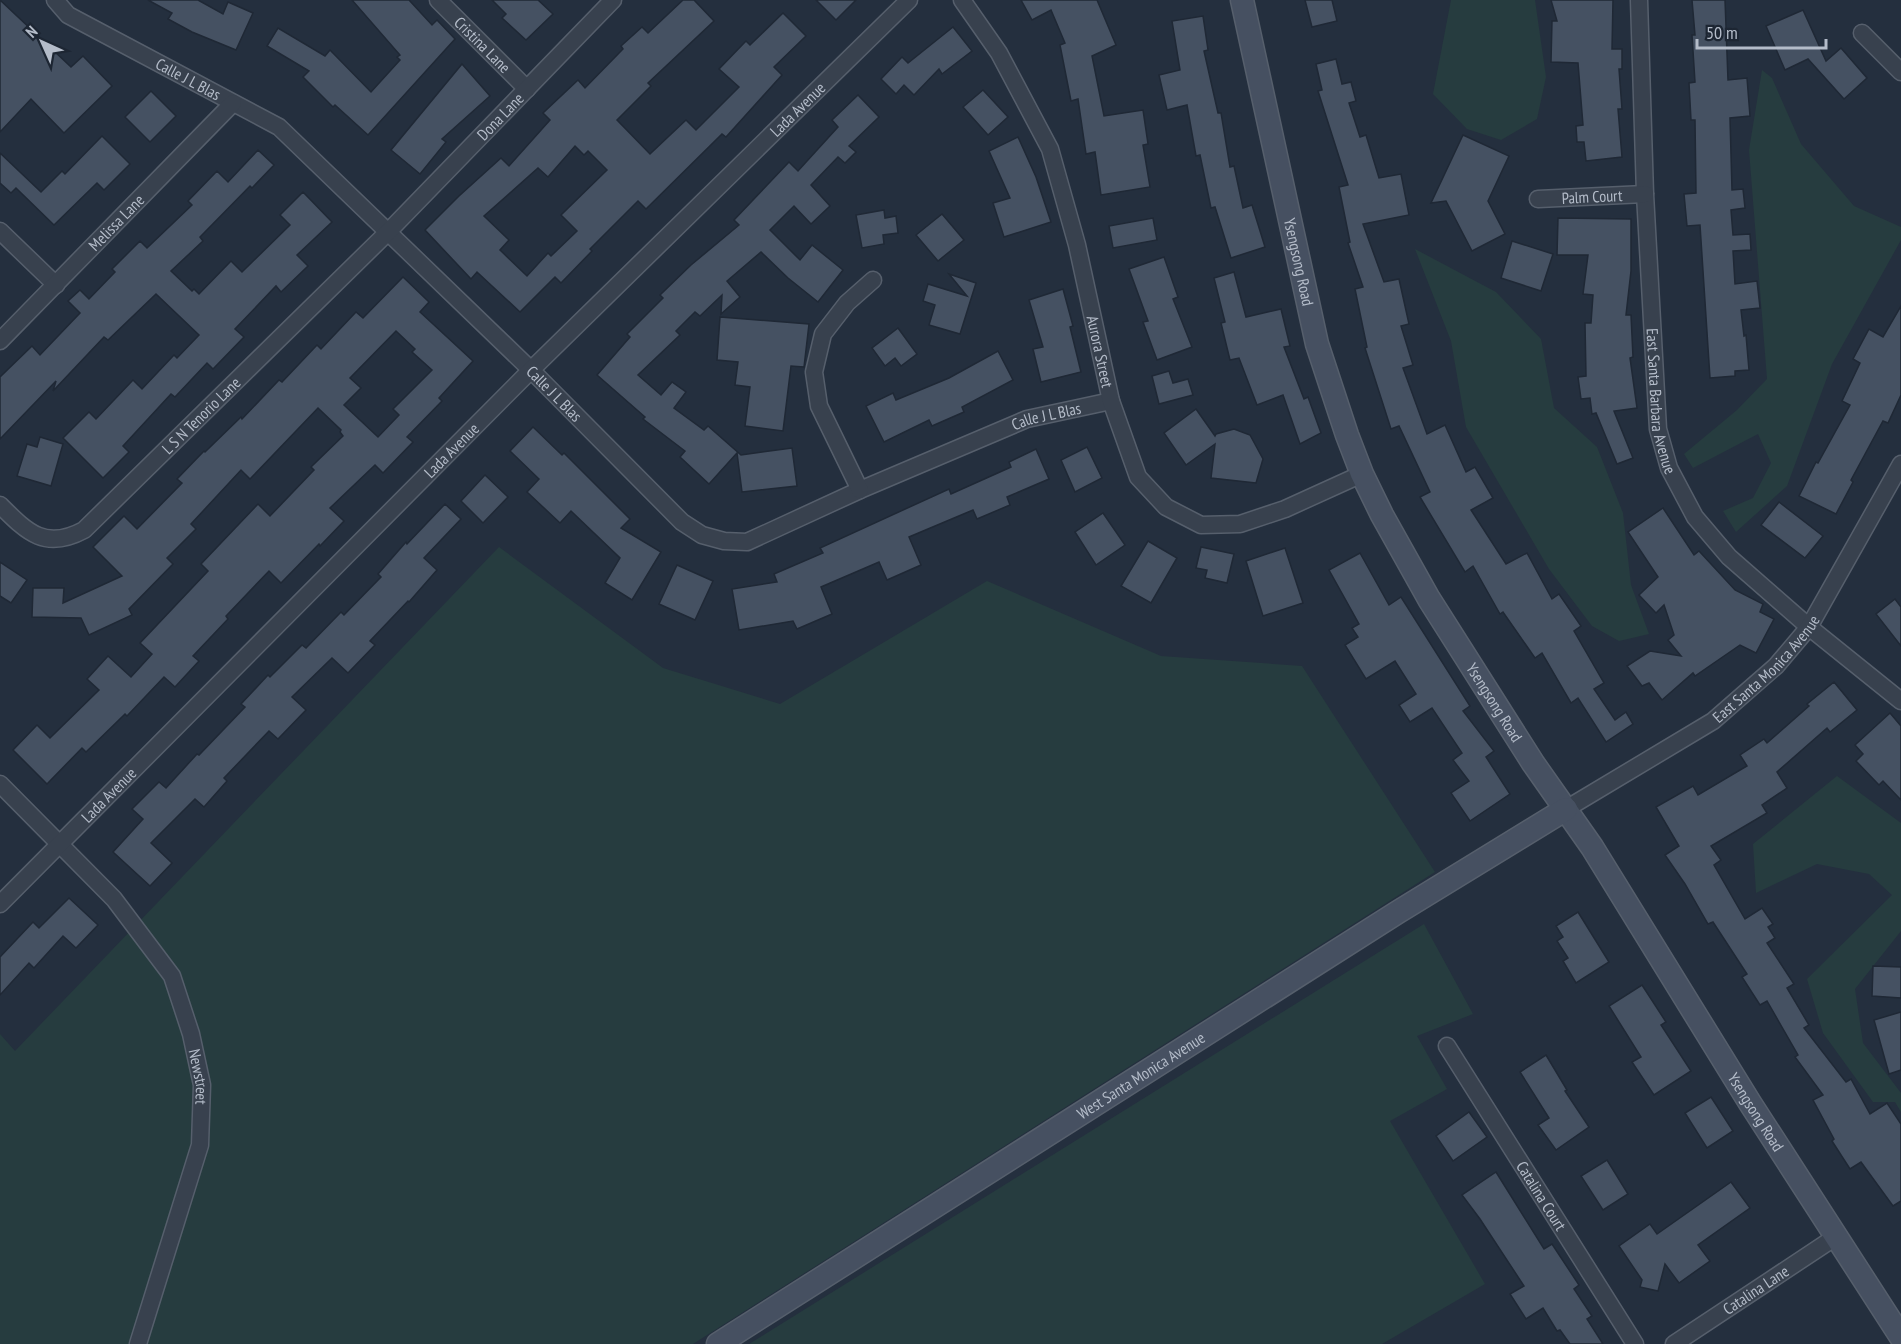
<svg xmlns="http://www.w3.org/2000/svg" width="1901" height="1344" font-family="'PT Sans Narrow',sans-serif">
<rect width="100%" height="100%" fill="#242f3e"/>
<g fill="#263c3f">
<path d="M1451,0H1535L1546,77L1537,119L1501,140L1467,129L1433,94Z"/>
<path d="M1762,70L1772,78L1801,144L1854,206L1901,227V240L1832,364L1787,486L1736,532L1723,511L1753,498L1771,463L1758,434L1693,468L1684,454L1737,410L1767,379L1749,150Z"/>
<path d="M1415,249L1496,292L1541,339L1554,408L1597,447L1623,513L1631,585L1649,634L1619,641L1592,626L1549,569L1466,427L1451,341Z"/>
<path d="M499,547L663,668L780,704L987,581L1161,656L1302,666L1435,872L693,1344H0V1034L15,1051Z"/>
<path d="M1837,776L1901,823V931L1855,989L1863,1043L1901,1093V1112L1895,1102H1873L1823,1033L1807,979L1892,895L1869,874L1817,864L1756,893L1753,844Z"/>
<path d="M1424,924L1473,1014L1417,1036L1447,1089L1390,1121L1485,1284L1382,1344H749Z"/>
</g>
<g fill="#455162" stroke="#1f2835" stroke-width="1.5" fill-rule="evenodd">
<path d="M0,0L71,67L83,56L112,86L64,133L31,99L0,132Z"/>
<path d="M148,0H198L223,14L228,2L253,13L236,50L192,32L168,19L172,13Z"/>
<path d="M352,0H409L432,25L437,20L455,39L368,135L335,105L333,107L303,77L309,71L267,46L278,28L325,56L330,50L371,92L400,60L397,57L400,55Z"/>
<path d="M492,0H538L553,14L526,40L502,18L506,14Z"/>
<path d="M683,0H694L714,21L648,83L651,86L617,120L650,154L686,120L696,130L739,87L719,69L746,41L750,45L783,13L806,36L774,67L782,75L726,137L722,134L646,209L638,201L590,249L592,251L561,283L555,277L520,312L477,272L471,279L425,230L459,196L501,158L509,166L550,120L543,113L578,80L585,88L623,49L621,46L642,27L648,33ZM575,146L584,155L588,151L607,170L561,215L577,231L551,256L548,253L527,276L500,250L509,240L484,216L538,168L548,177Z"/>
<path d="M816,0H856L836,20Z"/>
<path d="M1021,0H1097L1116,45L1092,56L1104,116L1143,110L1148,144L1143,145L1150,187L1101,195L1095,152L1086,154L1078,99L1071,101L1060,45L1065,43L1051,10L1032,20Z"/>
<path d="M1305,0H1332L1337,21L1312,27Z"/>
<path d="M1551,0H1613L1612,49H1622V69H1619L1622,109H1618L1622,157L1586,161L1584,142H1577L1576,126L1583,125L1578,63L1551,62L1552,21H1557Z"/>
<path d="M1692,0H1725L1728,80L1747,78L1750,116L1730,118L1732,190L1743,189L1745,208L1731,210L1733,235L1750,234L1751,250L1733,251L1735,284L1757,281L1760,308L1741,310L1744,336L1746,335L1749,370L1735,371V376L1710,378L1700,225L1687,226L1684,194L1696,193L1695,120H1691L1689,83L1695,82L1692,35H1695Z"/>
<path d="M1803,10L1826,61L1841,48L1867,78L1844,99L1808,59L1785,70L1766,26Z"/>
<path d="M1203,16L1208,50L1204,51L1218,113H1221L1230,167L1234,166L1243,208L1252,205L1265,247L1231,258L1215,207L1211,208L1200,155L1196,156L1187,105L1167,110L1159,75L1180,70L1172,21Z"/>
<path d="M953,27L972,51L942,74L939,69L914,95L904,85L896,94L881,79L902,57L908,63Z"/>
<path d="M1336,59L1342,84L1351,82L1356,101L1349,103L1360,137L1366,135L1379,178L1401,174L1409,215L1363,224L1384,282L1399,279L1409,324L1401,326L1413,365L1403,368L1427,434L1445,425L1466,472L1475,467L1493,498L1471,510L1506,564L1527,553L1552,599L1559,594L1581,626L1574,631L1604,683L1594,689L1615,720L1626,712L1633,724L1606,742L1578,698L1571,703L1542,653L1535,658L1503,612L1500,614L1473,566L1465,572L1420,497L1430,492L1399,426L1391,429L1365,348L1367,347L1355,289L1363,287L1348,243L1350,242L1339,187L1348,185L1318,91L1322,90L1316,64Z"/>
<path d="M462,64L490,96L442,139L446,142L420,174L391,150Z"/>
<path d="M983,90L1008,117L988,135L963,107Z"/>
<path d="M151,91L176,116L150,142L125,117Z"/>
<path d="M858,95L879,117L849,146L856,152L845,163L838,157L811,185L830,206L811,224L794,206L770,230L800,260L812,245L843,270L818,302L788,278L761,252L727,281L740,297L721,314L722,295L700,316L695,312L676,331L680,335L638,375L661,395L672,382L686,392L674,408L704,430L708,426L741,455L792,448L797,486L742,492L737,453L709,484L680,457L685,451L643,419L645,417L597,375L630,337L627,334L663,298L660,295L691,265L739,225L734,220L789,162L798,171L838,127L832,120Z"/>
<path d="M1463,135L1509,156L1488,201L1505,234L1472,251L1446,201L1431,203Z"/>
<path d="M102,136L130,164L104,190L97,183L54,225L16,188L11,193L0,183V153L41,192L62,171L65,174Z"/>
<path d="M1018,137L1036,177L1051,222L1004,237L993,203L1010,198L989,151Z"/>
<path d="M258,150L274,165L252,188L250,186L200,237L203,241L171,271L192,291L194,289L199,294L231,261L242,272L290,225L280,215L303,192L332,222L297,255L308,266L281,292L276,286L235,329L244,337L213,369L207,363L175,397L171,394L123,446L129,452L103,478L63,438L89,412L96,419L133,380L142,389L174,355L177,358L199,335L156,294L108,340L104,337L53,391L56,381L0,439V377L32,346L40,355L80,313L68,301L80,290L89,299L115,272L112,269L140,241L147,248L192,205L188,201L217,171L228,182Z"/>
<path d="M884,210L885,218L896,216L898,233L883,235L884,244L862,248L856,215Z"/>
<path d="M942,214L964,240L938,261L916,235Z"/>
<path d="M1153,218L1157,240L1113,248L1109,226Z"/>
<path d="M1558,218L1631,219V271L1626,315H1631L1633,357L1630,358L1637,408L1614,411L1633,458L1617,464L1596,413L1592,414L1590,398L1581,399L1578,377L1586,376L1585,323H1591L1593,295L1583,294L1588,255H1557Z"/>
<path d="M1512,241L1553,254L1541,291L1501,278Z"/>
<path d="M1164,257L1178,297L1173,299L1192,347L1157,360L1143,322L1148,321L1129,269Z"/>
<path d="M1234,272L1246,317L1281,309L1290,346L1284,347L1304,399L1308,397L1321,433L1300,444L1283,395L1257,405L1239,358L1230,360L1221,323L1225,322L1214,278Z"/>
<path d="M949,274L976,283L960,334L929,325L935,305L923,301L928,284L967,296Z"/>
<path d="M403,277L429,302L420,312L473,361L439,398L442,401L407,437L413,442L383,473L375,465L330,508L344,521L320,546L319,544L281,583L269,571L226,616L228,619L193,656L199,661L175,687L164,677L127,716L125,714L86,752L82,748L47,784L13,750L37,725L50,738L99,690L87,679L108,656L131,677L152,654L140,643L208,571L201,564L258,504L270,516L314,470L311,467L343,436L340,432L341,430L318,408L250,479L241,470L191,524L196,529L167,558L173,564L129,609L132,615L89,635L81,618L32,617L33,588H64L63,603L122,576L93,547L124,516L137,529L182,483L177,479L204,451L205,452L241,417L242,419L279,380L282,382L317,345L321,349L356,312L363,318ZM396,331L415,349L412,352L432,370L393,409L399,415L378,437L344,405L361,388L350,378Z"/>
<path d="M1063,289L1073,326L1070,327L1081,372L1041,382L1033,349L1043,347L1029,300Z"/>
<path d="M1901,306V395L1888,423L1883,421L1851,480L1853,482L1836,514L1799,496L1816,462L1818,463L1850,405L1842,401L1860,363L1853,359L1869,329L1883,337Z"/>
<path d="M720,317L809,324L804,367L791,366L783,431L745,426L750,387L735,385L738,362L717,360Z"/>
<path d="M898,328L917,354L901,366L895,358L885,366L872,348Z"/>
<path d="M998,351L1013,380L962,407L964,412L932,426L929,420L884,442L866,406L893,393L896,400L949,378Z"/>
<path d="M1169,371L1173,383L1188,379L1193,395L1159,404L1152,376Z"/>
<path d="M1196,409L1215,436L1216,434L1234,429L1250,435L1263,459L1256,483L1211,478L1215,444L1186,465L1164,433Z"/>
<path d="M533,427L562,455L564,453L630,519L621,528L661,552L632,600L605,583L620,558L571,511L560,523L527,492L539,479L510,451Z"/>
<path d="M40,437L63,444L51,486L17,476L27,444L37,447Z"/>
<path d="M1087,447L1102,478L1075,492L1061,460Z"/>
<path d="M1036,449L1049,479L1007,497L1010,505L977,519L973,510L909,537L921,565L887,580L879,562L821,587L832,614L797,629L793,621L739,630L732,589L777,582L774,574L823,553L820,548L949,489L951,494L1011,467L1009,462Z"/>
<path d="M485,475L508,497L483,523L461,501Z"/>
<path d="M1779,502L1823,536L1805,558L1761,525Z"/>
<path d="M445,504L461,519L424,558L437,570L409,602L408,601L370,641L375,645L348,673L332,658L292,697L306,710L278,739L269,731L224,778L227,781L204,807L195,799L151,843L172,863L150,886L113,852L143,819L132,809L159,782L166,788L197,754L199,755L245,707L241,704L268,675L270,677L302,645L306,648L341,612L344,615L381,577L378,574L406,542L407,544Z"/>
<path d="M1663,508L1694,555L1699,551L1735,590L1763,604L1760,612L1774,619L1756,653L1740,645L1695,676L1693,673L1662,700L1649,683L1642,686L1627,666L1650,651L1681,656L1668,640L1674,635L1664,605L1656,613L1639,595L1658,577L1628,532Z"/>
<path d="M1103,513L1125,545L1096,565L1075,532Z"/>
<path d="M1148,541L1177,558L1151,603L1121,586Z"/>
<path d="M1201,547L1234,554L1227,583L1205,578L1207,570L1196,568Z"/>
<path d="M1285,548L1303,603L1263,616L1246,561Z"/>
<path d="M1360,553L1389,605L1401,597L1470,706L1463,711L1494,751L1486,757L1510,794L1470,821L1451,793L1469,781L1453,760L1462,753L1432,708L1410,722L1399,705L1416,694L1395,661L1366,679L1345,645L1358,637L1352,628L1359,624L1329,570Z"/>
<path d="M0,562L27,580L11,603L0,596Z"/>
<path d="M677,565L713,581L695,620L659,604Z"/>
<path d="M1895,599L1901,607V646L1876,614Z"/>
<path d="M1834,682L1857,710L1830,732L1827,728L1777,772L1787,788L1762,805L1767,813L1711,846L1721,860L1714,865L1745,919L1762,908L1773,924L1768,927L1775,938L1767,943L1794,984L1787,988L1809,1025L1804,1028L1846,1082L1851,1079L1870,1114L1887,1103L1901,1124V1201L1893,1206L1861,1162L1850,1169L1832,1141L1834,1139L1813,1100L1823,1095L1795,1057L1798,1055L1767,1001L1760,1005L1742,977L1747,974L1713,922L1708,924L1685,884L1665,855L1679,846L1656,807L1693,786L1698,795L1747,766L1740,755L1764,739L1767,743L1809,706L1807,704Z"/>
<path d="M1890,713L1901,726V800L1883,781L1879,785L1856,761L1863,754L1855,745Z"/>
<path d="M69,898L98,925L76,948L63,936L34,968L29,963L0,995V957L33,922L39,928Z"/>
<path d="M1578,912L1609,962L1576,983L1563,961L1568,958L1557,941L1563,937L1556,926Z"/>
<path d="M1873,966L1901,967V998L1872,996Z"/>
<path d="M1642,985L1666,1022L1661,1025L1691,1071L1654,1095L1632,1062L1641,1057L1609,1006Z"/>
<path d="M1901,1012V1070L1889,1074L1874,1020Z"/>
<path d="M1546,1055L1567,1090L1565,1091L1589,1127L1556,1150L1538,1125L1549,1118L1520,1072Z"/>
<path d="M1711,1097L1733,1131L1707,1148L1685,1113Z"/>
<path d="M1469,1112L1487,1137L1453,1161L1436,1136Z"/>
<path d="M1607,1160L1628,1194L1603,1210L1581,1176Z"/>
<path d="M1496,1172L1544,1249L1552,1244L1579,1285L1574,1289L1592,1316L1587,1319L1603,1344H1570L1560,1330L1557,1331L1543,1308L1526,1319L1510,1294L1524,1286L1480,1219L1462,1195Z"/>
<path d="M1731,1182L1750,1208L1698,1245L1710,1261L1679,1283L1665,1264L1658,1291L1640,1287L1642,1280L1619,1246L1650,1224L1657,1234Z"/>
</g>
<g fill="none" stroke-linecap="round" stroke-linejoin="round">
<g stroke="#565f6c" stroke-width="19">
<g id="street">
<path id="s1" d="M55,0L68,15L279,127L531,370L682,522L702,535L724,541L747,542L860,490L1027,419L1111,401"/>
<path id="s2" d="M438,0L527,89"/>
<path id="s3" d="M962,0L999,53L1050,149L1077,245L1111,401L1138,477L1166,507L1201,525L1240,524L1285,509L1362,474"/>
<path id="s4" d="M1639,0L1645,194L1658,429L1669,468L1695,517L1729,557L1809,627L1901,701"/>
<path d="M1862,33L1901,72"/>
<path id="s5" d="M1538,199L1645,194"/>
<path d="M0,231L56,285"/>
<path id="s6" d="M0,341L233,103"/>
<path d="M860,490L819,406L814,372L823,334L847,303L873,280"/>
<path id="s7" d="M0,505C27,532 45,551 84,530L388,232L613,0"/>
<path id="s8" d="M0,784L114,899L172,976L191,1034L202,1085L200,1145L138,1344"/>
<path id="s9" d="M1566,809L1713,721L1776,666L1809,627L1901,464"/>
<path id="s10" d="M0,904L531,370L909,0"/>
<path id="s11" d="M1447,1046L1635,1344"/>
<path id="s12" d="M1674,1344L1837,1236"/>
</g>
</g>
<g stroke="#565f6c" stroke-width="25">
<g id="secondary">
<path id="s13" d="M1242,0L1317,344L1347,435L1362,474L1382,515L1429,599L1533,763L1592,847L1750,1103L1901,1337"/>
<path id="s14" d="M718,1344L1398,912L1566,809"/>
</g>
</g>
<use href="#street" stroke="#38414e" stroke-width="16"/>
<use href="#secondary" stroke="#465061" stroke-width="22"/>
</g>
<g text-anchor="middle" stroke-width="5" stroke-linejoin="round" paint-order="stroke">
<g font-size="16" fill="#b4bcc9" stroke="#1d2633">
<text dy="6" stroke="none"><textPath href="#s2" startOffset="63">Cristina Lane</textPath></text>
<text dy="6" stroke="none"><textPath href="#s1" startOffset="156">Calle J L Blas</textPath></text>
<text dy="6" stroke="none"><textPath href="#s10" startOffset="1126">Lada Avenue</textPath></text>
<text dy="6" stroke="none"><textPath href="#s7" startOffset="684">Dona Lane</textPath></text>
<text dy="6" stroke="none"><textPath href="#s5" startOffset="54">Palm Court</textPath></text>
<text dy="6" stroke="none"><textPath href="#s6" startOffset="166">Melissa Lane</textPath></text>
<text dy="6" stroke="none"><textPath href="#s13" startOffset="268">Ysengsong Road</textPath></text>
<text dy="6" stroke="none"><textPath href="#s3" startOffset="382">Aurora Street</textPath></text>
<text dy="6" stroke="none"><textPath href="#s1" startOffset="642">Calle J L Blas</textPath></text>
<text dy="6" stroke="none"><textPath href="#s4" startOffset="402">East Santa Barbara Avenue</textPath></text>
<text dy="6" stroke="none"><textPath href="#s7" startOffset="261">L S N Tenorio Lane</textPath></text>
<text dy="6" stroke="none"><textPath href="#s1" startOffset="1218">Calle J L Blas</textPath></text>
<text dy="6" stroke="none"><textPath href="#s10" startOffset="640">Lada Avenue</textPath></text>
<text dy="6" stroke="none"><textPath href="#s9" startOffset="246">East Santa Monica Avenue</textPath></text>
<text dy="6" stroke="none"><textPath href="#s13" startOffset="754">Ysengsong Road</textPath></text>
<text dy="6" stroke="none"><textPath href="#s10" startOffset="154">Lada Avenue</textPath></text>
<text dy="6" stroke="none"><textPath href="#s14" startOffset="501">West Santa Monica Avenue</textPath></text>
<text dy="6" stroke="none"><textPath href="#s8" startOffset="363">Newstreet</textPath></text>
<text dy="6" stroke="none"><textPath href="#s13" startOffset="1240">Ysengsong Road</textPath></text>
<text dy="6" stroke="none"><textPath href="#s11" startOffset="177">Catalina Court</textPath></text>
<text dy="6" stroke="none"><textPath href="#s12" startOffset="98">Catalina Lane</textPath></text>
</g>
</g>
<g transform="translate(42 42) rotate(315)" stroke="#1d2633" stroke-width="4.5" paint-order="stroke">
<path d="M0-4.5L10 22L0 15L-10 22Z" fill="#b4bcc9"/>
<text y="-9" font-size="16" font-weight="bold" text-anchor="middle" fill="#b4bcc9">N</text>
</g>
<path d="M1697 39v9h129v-9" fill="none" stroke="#b4bcc9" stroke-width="3"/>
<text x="1706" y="39" font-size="18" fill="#b4bcc9" stroke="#1d2633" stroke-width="4.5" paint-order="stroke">50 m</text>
</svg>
